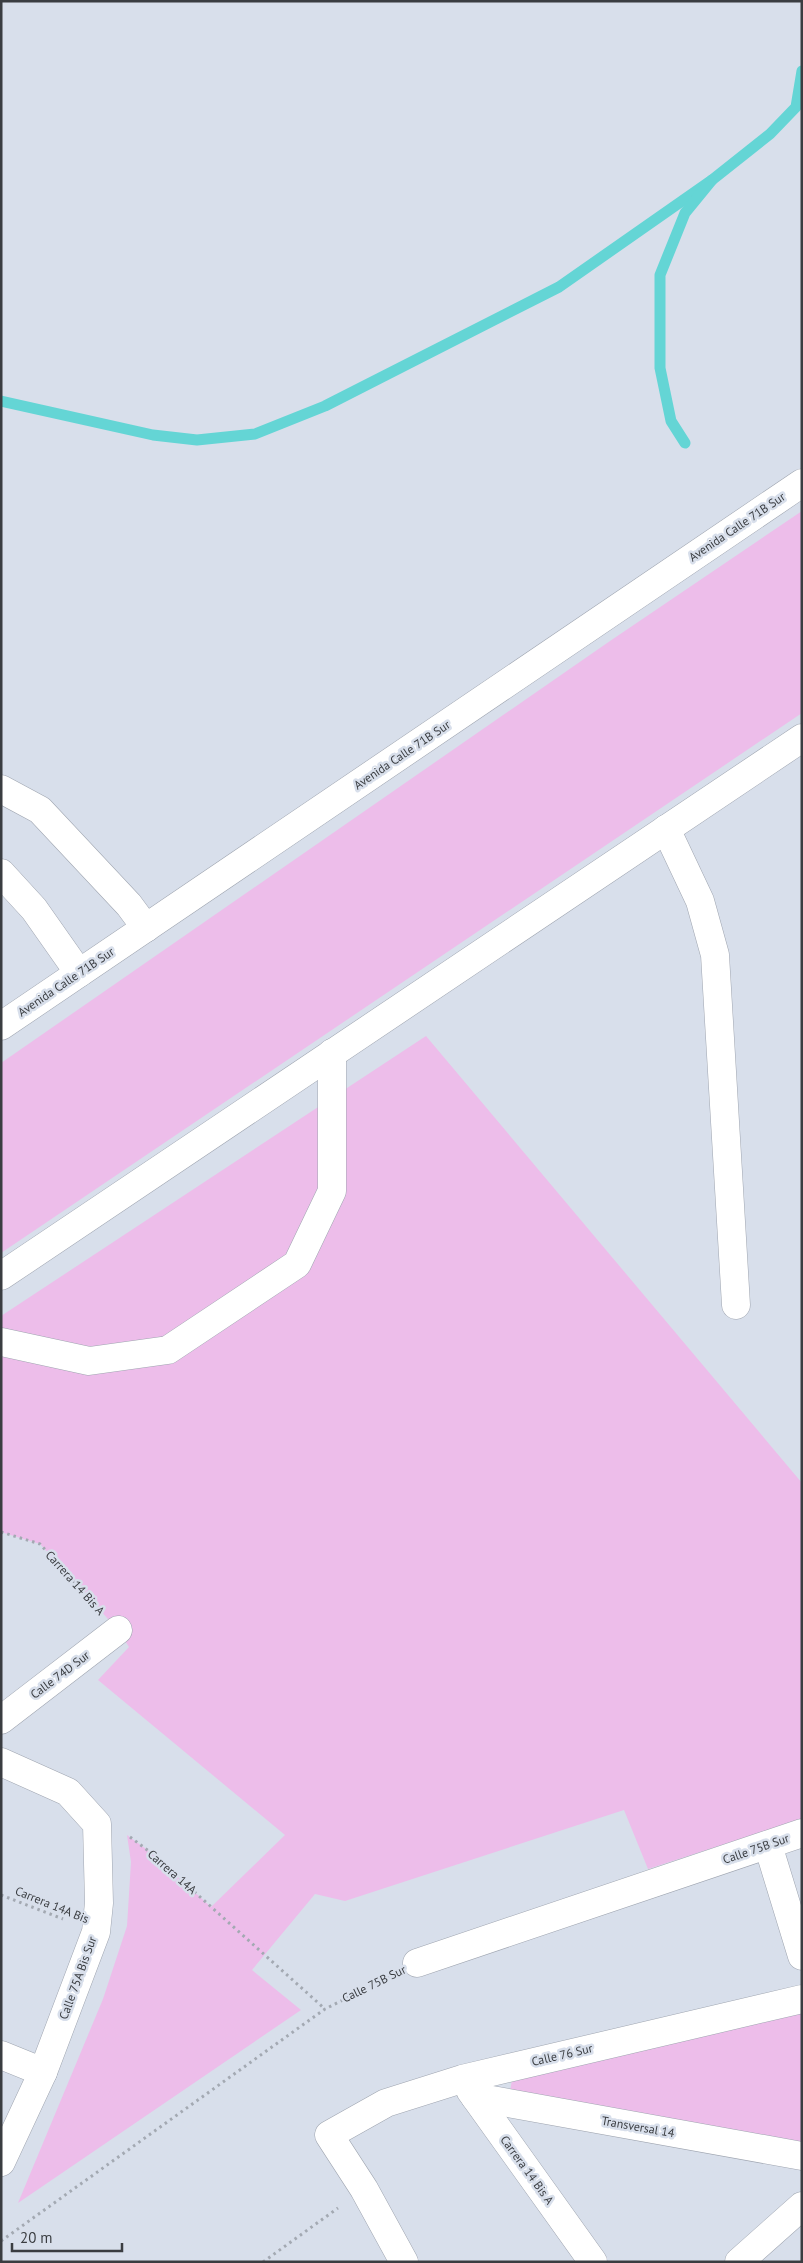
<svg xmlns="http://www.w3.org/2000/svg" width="803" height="2263" font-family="'PT Sans',sans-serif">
<rect width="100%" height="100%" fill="#d8dfeb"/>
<g fill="#edbdea">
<path d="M802,511V713L1,1253V1063L610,641Z"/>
<path d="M426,1036L802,1483V1819L648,1869L624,1810L345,1901L315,1894L252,1970L301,2010L18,2203L103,1999L127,1926L131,1862L127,1835L150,1852L211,1907L285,1835L98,1680L129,1647L118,1630L40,1544L1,1532V1316Z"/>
<path d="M802,1987V2147L508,2103L512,2080Z"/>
</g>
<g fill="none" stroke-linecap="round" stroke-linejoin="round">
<g stroke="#64d5d5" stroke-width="11">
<path d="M1,401L153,435L197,440L255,434L325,406L559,287L712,180"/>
<path d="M685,443L671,421L660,368V275L685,213L712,180L770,134L796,107L802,71"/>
</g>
<g stroke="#9fa5b0" stroke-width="29">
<g id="minor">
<path d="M1,789L40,810L129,905L146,928"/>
<path d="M666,829L700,901L715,955L736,1305"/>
<path d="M1,873L34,909L79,973"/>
<path d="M1,1342L89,1361L168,1350L297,1264L332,1191V1053"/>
<path d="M1,1720L118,1630"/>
<path d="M1,1762L68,1792L97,1824L99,1903L96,1932L43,2072L1,2162"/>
<path d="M768,1845L802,1956"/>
<path d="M417,1963L802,1833"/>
<path d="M1,2055L43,2072"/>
<path d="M470,2090L593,2262"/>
<path d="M475,2097L802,2156"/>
<path d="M404,2262L364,2189L329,2135L386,2103L462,2079L802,1999"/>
<path d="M739,2262L802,2206"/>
</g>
</g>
<g stroke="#9fa5b0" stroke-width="29">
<g id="highway">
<path d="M1,1026L802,483"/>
<path d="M1,1276L802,738"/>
</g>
</g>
<g stroke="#a3a9b2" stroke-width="3" stroke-dasharray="2.5 4" stroke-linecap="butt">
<path d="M1,1532L40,1544L96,1606"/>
<path d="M130,1837L150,1852L325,2009"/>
<path d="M1,1895L63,1919"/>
<path d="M1,2241L325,2009L389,1977"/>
<path d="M263,2262L338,2208"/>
</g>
<use href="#minor" stroke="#fff" stroke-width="28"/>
<use href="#highway" stroke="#fff" stroke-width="28"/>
</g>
<g text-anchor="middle" stroke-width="5" stroke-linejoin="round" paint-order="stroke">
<g font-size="12" fill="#3a3d41" stroke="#d8dfeb">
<text transform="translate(737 527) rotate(-34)" y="4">Avenida Calle 71B Sur</text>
<text transform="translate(402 755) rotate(-34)" y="4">Avenida Calle 71B Sur</text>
<text transform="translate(66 982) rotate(-34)" y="4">Avenida Calle 71B Sur</text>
<text transform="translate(75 1583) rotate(48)" y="4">Carrera 14 Bis A</text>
<text transform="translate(60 1675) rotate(-37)" y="4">Calle 74D Sur</text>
<text transform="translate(756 1849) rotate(-19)" y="4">Calle 75B Sur</text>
<text transform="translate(172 1872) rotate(41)" y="4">Carrera 14A</text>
<text transform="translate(52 1905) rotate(22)" y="4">Carrera 14A Bis</text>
<text transform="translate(78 1978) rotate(-70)" y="4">Calle 75A Bis Sur</text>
<text transform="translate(374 1984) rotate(-26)" y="4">Calle 75B Sur</text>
<text transform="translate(562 2055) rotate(-13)" y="4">Calle 76 Sur</text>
<text transform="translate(638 2127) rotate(10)" y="4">Transversal 14</text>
<text transform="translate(527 2170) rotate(54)" y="4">Carrera 14 Bis A</text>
</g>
</g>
<rect width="803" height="2263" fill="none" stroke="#3a3d41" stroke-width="5"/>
<path d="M12 2243v8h110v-8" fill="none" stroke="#3a3d41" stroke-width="2.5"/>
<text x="20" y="2243" font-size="15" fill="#3a3d41" stroke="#d8dfeb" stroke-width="4" paint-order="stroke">20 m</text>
</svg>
